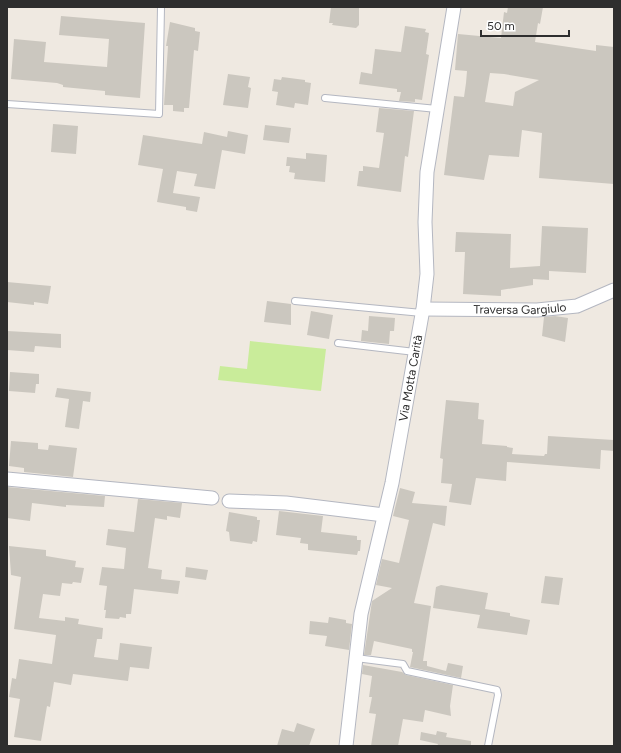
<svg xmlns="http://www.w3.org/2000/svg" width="621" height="753" font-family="Figtree,sans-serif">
<rect width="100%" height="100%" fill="#efe9e1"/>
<path fill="#c9ec9a" d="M250,341L326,349L321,391L218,380L220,366L247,369Z"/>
<g fill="#cbc7bf" fill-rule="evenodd">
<path d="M331,7H359V25L356,28L332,25L333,23H329Z"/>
<path d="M508,7H543L540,24L538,23L535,42L596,51V45L614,47V184L539,178L542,133L522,130L519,157L489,155L484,180L444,175L454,96L464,97L466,83L467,71L455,70L458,34L501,38L504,12L507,13ZM490,73L504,74L539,80L515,92L513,106L485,102Z"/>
<path d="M61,16L145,23L140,98L105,95V91L63,87V85L57,83L11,79L14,39L46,42L44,62L107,67L109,39L59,35Z"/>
<path d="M170,22L195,28V31L200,32L198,51L194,50L189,108H184V112L173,111V105H164L168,46H166Z"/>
<path d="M405,26L426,29L425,32L429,33L426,54L429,55L422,100L415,99V102L399,101L401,92H397V89L359,84L361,72L372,74L375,49L401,52Z"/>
<path d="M228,74L250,77L248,87L251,88L248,108L223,105Z"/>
<path d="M282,77L305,80V82L311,83L308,105L295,103L294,108L276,105L278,92L272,91L274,79L281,80Z"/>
<path d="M379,108L414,111L408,157L405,156L401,192L357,186L359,171H363V166L379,168L384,133L376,132Z"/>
<path d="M53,124L78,126L76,154L51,152Z"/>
<path d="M265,125L291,128L289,143L263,140Z"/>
<path d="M228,131L248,135L245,154L222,150L215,189L194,186L197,174L177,171L173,193L200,197L197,212L186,210V207L157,202L163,169L138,165L143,135L202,144L204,132L227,137Z"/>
<path d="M306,153L327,155L325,182L294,179L295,173L289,172L290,166H286L287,157L306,159Z"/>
<path d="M542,226L588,228L586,273L549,271V280L533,279V285L501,290V296L463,294L465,252H455L456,232L511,234L510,268L540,266Z"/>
<path d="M7,282L51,286L48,304L34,302V305L7,302Z"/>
<path d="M267,301L291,304V325L264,322Z"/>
<path d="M311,311L333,315L329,339L307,335Z"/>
<path d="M369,316L395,318L394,331H390L389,344L361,341L362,330L368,331Z"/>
<path d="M555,316L568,318L565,342L542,336L544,317Z"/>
<path d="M7,331L61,334V348L35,346L34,352L7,350Z"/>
<path d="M10,372L39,374V384H36L35,393L9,391Z"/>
<path d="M57,388L91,392L90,402L83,401L79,429L65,427L69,399L55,397Z"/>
<path d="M446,400L479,403L478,419L484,420L482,444L507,446V447L513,448L512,454L544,456L545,454H547L548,436L614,440V451L601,450L600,469L507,462L506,481L476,478L471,505L449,502L452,484L441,483L443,459L440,458Z"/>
<path d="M11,441L38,443V449L48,450L49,445L77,448L73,477L24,472V468L9,466Z"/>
<path d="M7,487L105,496L104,507L66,505V507L32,503L30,521L7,518Z"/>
<path d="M400,488L415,492L412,503L447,506L445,526L433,523L414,603L431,606L423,661H427V666L446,671L448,663L463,666L461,678L410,667L413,652H412V649L374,641L371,655H364L372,601L392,588L376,585L382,559L399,563L409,520L393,516Z"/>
<path d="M138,499L182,503L180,518L167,516V520L155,518L148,568L162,570L161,579L180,581L178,594L134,589L131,614H126V618L120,617L119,619L105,618L106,610H104L107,586L99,585L102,567L124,569L126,548L106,545L108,529L134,532Z"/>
<path d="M279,511L323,516L321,532L357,536V540H361L360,551H358L357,555L308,550V544L300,543L301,538L276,535Z"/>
<path d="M229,512L257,517V520H260L257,542L253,541L252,544L230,541L229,532L226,531Z"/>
<path d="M9,546L46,550V556L76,561L75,567L84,568L81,583L73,582L72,584L62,583L60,596L43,594L39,618L65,621V617L79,619L78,624L103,628L102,639H97L94,657L118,660L120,643L152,647L149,669L130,667L128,681L73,674L71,685L54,682L50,707L47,706L41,741L14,737L20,699L9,697L12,678L16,679L19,659L52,664L56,635L14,629L21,577L11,575Z"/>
<path d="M186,567L208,570L206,580L185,577Z"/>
<path d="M545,576L563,578L559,605L541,603Z"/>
<path d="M441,585L488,593L485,609L510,613V616L530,620L527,635L477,628L480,615L433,608L436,587Z"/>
<path d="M329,617L346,620V623L352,624L349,650L325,646L327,636L309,634L310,621L328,623Z"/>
<path d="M363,665L402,672L406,675L453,685L450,706L451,716L425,710L423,722L403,719L398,746H371L376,714L369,713L372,697H369L372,676L362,674Z"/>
<path d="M297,723L315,729L309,746H277L282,729L294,732Z"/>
<path d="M437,731L447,733L446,737L471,741V746H437L438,744L420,740L421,732L436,735Z"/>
</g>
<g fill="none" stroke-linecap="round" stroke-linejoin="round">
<g stroke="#b4b7c1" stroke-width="8">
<g id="service">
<path d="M325,98L437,109"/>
<path d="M7,104L159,114L161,7"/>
<path d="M295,301L422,313"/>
<path d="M338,343L415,352"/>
<path d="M356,658L403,664L407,671L497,690L498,695L488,746"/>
</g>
</g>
<g stroke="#b4b7c1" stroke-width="15">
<g id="minor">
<path id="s1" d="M423,309L537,310L577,306L614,290"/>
<path d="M7,479L212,498"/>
<path d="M229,501L286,503L384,515"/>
<path id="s2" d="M346,746L361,614L392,483L423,309L427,274L425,222L427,172L454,7"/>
</g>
</g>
<use href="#service" stroke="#fff" stroke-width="6"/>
<use href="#minor" stroke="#fff" stroke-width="13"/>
</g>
<g text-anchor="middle" stroke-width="3.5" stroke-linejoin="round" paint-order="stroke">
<g font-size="12" fill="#2e2e2e" stroke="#fff">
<text dy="4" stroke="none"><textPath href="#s1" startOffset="97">Traversa Gargiulo</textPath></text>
<text dy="4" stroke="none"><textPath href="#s2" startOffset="374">Via Motta Carità</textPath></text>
</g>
</g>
<rect width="621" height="753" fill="none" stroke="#2e2e2e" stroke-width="16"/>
<path d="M481 30v6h88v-6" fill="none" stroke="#2e2e2e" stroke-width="2"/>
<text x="487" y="30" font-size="12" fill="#2e2e2e" stroke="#ffffff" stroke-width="3" paint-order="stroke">50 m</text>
</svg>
